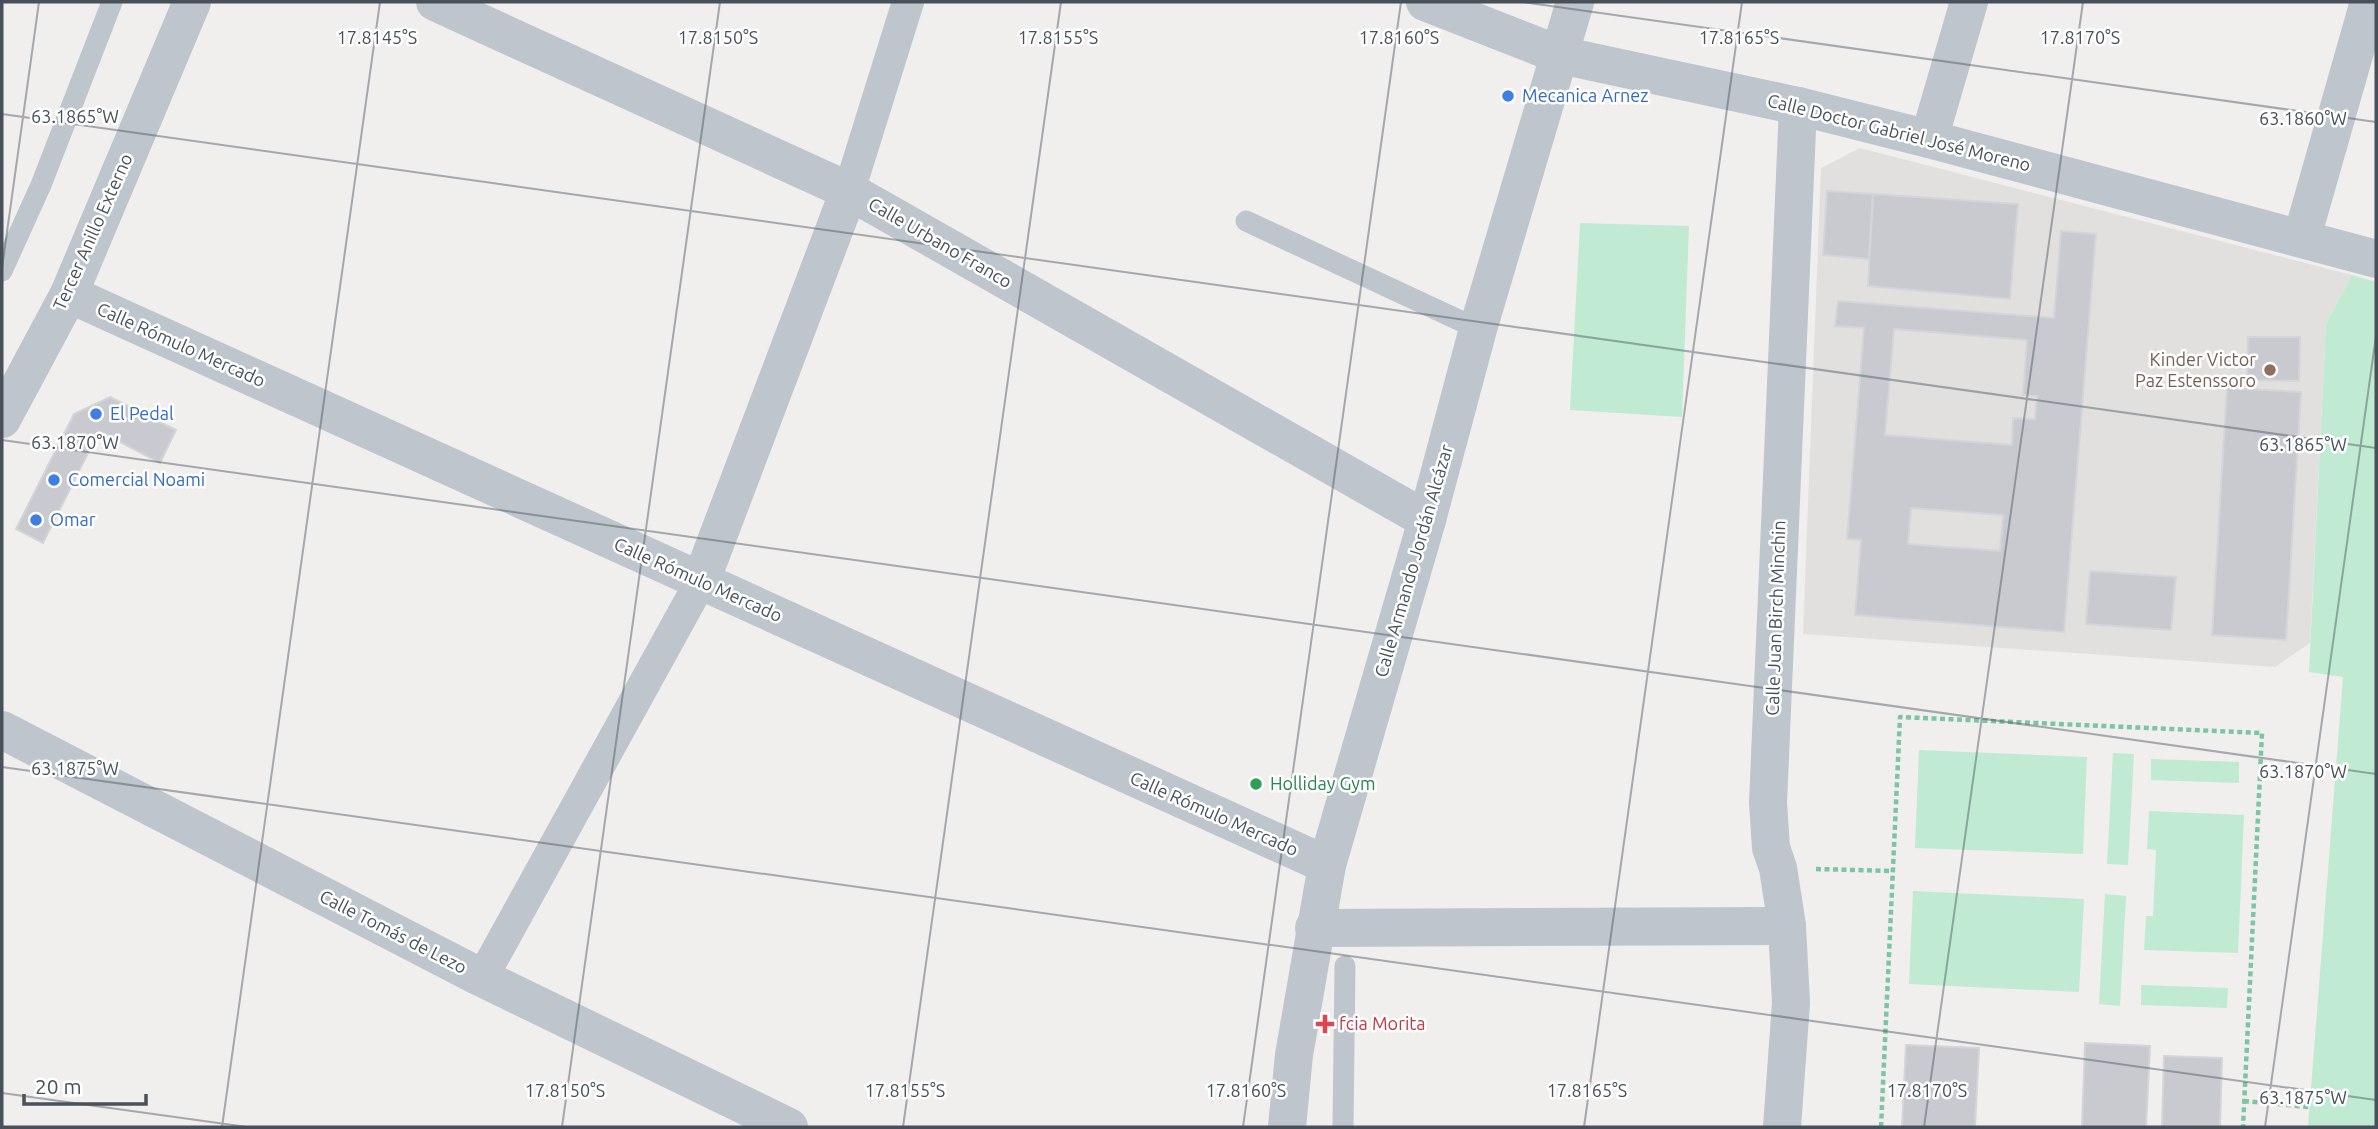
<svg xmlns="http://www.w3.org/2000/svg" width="2378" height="1129" font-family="Ubuntu,sans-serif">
<rect width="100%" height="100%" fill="#f1eeee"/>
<path fill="#e2e0df" d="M1860,148L2352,275L2326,324L2310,643L2275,667L1803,634L1821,168Z"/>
<g fill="#c0ebd2">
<path d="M1580,223L1689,226L1682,417L1570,410Z"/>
<path d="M2352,275L2376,282V1127H2308L2343,677L2309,672L2326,324Z"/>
<path d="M1919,750L2087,757L2083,854L1915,848Z"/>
<path d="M2113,753L2134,754L2128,865L2107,864Z"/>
<path d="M2151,759L2239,762V783L2151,780Z"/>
<path d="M2149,811L2244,815L2238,953L2144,950L2146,916H2153L2156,850L2147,849Z"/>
<path d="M1913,891L2084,899L2079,992L1909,984Z"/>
<path d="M2105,894L2126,896L2120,1006L2099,1004Z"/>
<path d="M2141,985L2228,988L2227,1008L2141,1005Z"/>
</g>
<g fill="#c9cad0" stroke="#d3d5d9" stroke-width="2" fill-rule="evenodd">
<path d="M1827,191L1873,194L1869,259L1823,255Z"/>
<path d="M1873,194L2018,204L2010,299L1868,286Z"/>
<path d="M2061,231L2096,234L2064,632L1855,615L1861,540L1847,539L1864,328L1835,326L1838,301L2054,318ZM1894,329L2027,340L2023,395L2037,396L2035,419L2013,418L2012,445L1885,435ZM1911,508L2003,515L2000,551L1908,544Z"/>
<path d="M2248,337H2300L2299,381L2247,380Z"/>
<path d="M2227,388L2301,392L2286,640L2212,635Z"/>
<path d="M110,397L176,430L160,463L99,431L43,543L16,529L74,414Z"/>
<path d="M2090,571L2176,577L2171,630L2086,624Z"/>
<path d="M2085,1043L2150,1046L2146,1127H2082Z"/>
<path d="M1906,1045L1979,1048L1975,1127H1902Z"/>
<path d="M2164,1056L2222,1058L2220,1127H2162Z"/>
</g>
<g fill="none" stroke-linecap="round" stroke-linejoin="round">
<g stroke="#7cc5a3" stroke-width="4.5" stroke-dasharray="5 3.5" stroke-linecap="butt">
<path d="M1816,869L1892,871"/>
<path d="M2244,1101L2309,1107"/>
<path d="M1881,1127L1900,717L2262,733L2243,1127"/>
</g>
<g stroke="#bec5cc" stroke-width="21">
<path d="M1246,221L1478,329"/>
<path d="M2,271L41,185L112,2"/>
<path d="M1343,1127L1345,966"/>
</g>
<g stroke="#bec5cc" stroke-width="32">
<path d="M849,191L908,2"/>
<path d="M482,978L701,581"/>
</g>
<g stroke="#bec5cc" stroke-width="38">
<path d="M435,2L849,191L1427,520"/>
<path d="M1425,2L1560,55L1798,106L1929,139L2376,259"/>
<path d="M1929,139L1969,2"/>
<path d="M2302,237L2369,2"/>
<path d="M69,294L1327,865"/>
<path d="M701,581L849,191"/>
<path d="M2,730L482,978L789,1127"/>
<path d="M1314,928L1787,926"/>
<path d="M1287,1127L1294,1055L1327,865L1427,520L1478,329L1575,2"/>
<path d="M1782,1127L1791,1003L1787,926L1778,868L1771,848L1768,803L1798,106"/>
</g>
<path stroke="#bec5cc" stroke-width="38" d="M2,419L69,294L192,2"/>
</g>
<path fill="none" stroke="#48515a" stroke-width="2" stroke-opacity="0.45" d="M1523,2L2376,122M2,114L2376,448M2,268L39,2M2,440L2376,774M2,767L2376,1100M2,1093L247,1127M222,1127L380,2M562,1127L720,2M903,1127L1061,2M1243,1127L1401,2M1584,1127L1742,2M1924,1127L2083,2M2265,1127L2376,336"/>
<g fill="#3f7fe0" stroke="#fff" stroke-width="2.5">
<circle cx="1508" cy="96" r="7"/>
<circle cx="96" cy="414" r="7"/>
<circle cx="54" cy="480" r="7"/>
<circle cx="36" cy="520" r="7"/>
</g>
<circle fill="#8d6e63" stroke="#fff" stroke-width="2.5" cx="2270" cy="370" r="7"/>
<circle fill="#2e9e5b" stroke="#fff" stroke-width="2.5" cx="1256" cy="784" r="7"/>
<path fill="#e0444e" stroke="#fff" stroke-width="2.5" d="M1321.5 1013.5h7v7h7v7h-7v7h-7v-7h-7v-7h7z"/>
<g text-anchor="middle" stroke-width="5" stroke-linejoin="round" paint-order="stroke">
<g font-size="18" fill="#366cbe" stroke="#fff" text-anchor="start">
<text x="1522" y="102">Mecanica Arnez</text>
<text x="110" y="420">El Pedal</text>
<text x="68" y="486">Comercial Noami</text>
<text x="50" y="526">Omar</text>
</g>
<g font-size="18" fill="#48515a" stroke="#fff">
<text transform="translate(1899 133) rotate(14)" y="6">Calle Doctor Gabriel José Moreno</text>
<text transform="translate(93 232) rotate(-66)" y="6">Tercer Anillo Externo</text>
<text transform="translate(940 243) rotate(30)" y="6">Calle Urbano Franco</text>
<text transform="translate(181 345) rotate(24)" y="6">Calle Rómulo Mercado</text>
<text transform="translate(1414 561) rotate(-74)" y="6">Calle Armando Jordán Alcázar</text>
<text transform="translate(698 580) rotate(24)" y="6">Calle Rómulo Mercado</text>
<text transform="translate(1776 618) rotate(-88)" y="6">Calle Juan Birch Minchin</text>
<text transform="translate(1214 814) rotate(24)" y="6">Calle Rómulo Mercado</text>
<text transform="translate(393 932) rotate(27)" y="6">Calle Tomás de Lezo</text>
</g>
<g font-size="18" fill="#785e54" stroke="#fff" text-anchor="end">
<text x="2256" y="366">Kinder Victor<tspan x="2256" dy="21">Paz Estenssoro</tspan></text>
</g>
<g font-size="18" fill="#27864d" stroke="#fff" text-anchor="start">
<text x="1270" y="790">Holliday Gym</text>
</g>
<g font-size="18" fill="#be3a42" stroke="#fff" text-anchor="start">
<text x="1339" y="1030">fcia Morita</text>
</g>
</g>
<g font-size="18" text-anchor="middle" fill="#48515a" stroke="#fff" stroke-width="5" stroke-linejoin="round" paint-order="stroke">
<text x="377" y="44">17.8145°S</text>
<text x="718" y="44">17.8150°S</text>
<text x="1058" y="44">17.8155°S</text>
<text x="1399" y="44">17.8160°S</text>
<text x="1739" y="44">17.8165°S</text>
<text x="2080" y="44">17.8170°S</text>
<text x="75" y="123">63.1865°W</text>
<text x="2303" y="125">63.1860°W</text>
<text x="75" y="449">63.1870°W</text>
<text x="2303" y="451">63.1865°W</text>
<text x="75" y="775">63.1875°W</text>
<text x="2303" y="778">63.1870°W</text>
<text x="565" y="1097">17.8150°S</text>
<text x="905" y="1097">17.8155°S</text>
<text x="1246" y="1097">17.8160°S</text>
<text x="1587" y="1097">17.8165°S</text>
<text x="1927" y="1097">17.8170°S</text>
<text x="2303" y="1104">63.1875°W</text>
</g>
<rect width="2378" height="1129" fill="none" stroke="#48515a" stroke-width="7"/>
<path d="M24 1094v10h122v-10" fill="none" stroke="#48515a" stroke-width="3.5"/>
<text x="35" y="1094" font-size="21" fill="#48515a" stroke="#ffffff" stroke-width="5" paint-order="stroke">20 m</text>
</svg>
